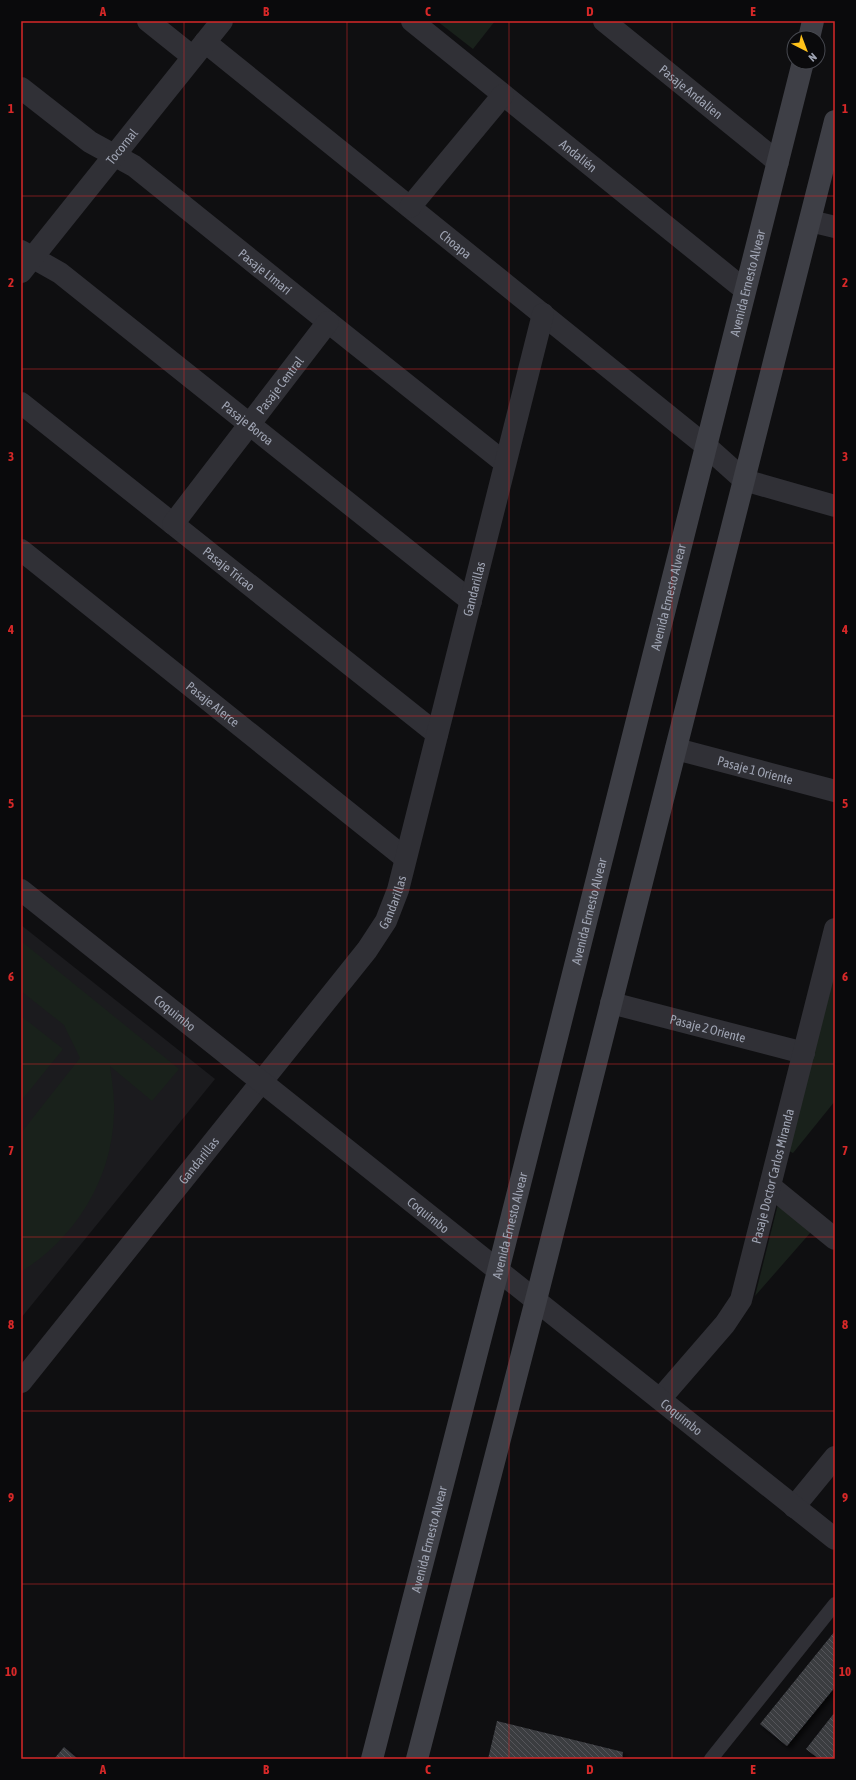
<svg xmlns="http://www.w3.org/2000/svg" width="856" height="1780" font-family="'Asap Condensed',sans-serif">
<defs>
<pattern id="building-back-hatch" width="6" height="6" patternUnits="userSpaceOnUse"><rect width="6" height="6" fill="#3b3c41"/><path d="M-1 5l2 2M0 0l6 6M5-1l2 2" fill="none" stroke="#54555a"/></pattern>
<filter id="shadow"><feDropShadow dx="3.5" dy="3.5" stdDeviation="2" flood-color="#0009"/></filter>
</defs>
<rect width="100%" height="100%" fill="#0f0f11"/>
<path fill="#1b1b1e" d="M21,925L215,1079L21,1318Z"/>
<g fill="#19211b">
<path d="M437,21H495L473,49Z"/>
<path d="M21,941L179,1069L152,1101L110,1066C112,1082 115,1098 114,1114C112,1180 75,1238 21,1272V1133L80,1058L64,1025L21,991Z"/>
<path d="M829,972L835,978V1101L793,1153L786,1150Z"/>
<path d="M21,1016L63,1049L21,1101Z"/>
<path d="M778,1204L811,1232L755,1296Z"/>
</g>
<g fill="url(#building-back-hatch)" filter="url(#shadow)">
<path d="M835,1631V1687L787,1746L760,1724Z"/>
<path d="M835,1712V1759H819L806,1749Z"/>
<path d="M497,1721L623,1752L622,1759H488Z"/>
<path d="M64,1747L78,1759H54Z"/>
</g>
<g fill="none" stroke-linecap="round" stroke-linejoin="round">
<path stroke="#303036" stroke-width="14" d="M711,1759L835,1604"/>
<g stroke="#303036" stroke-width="22">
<path d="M148,21L193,57"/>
<path id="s1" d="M412,21L745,290"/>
<path id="s2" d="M604,21L778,162"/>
<path id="s3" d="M205,42L706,446L744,480L835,506"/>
<path id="s4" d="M21,88L90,142L134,166L328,322L505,463"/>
<path d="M410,207L503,95"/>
<path d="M810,221L835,227"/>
<path id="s5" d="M21,251L60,273L471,601"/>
<path id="s6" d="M21,403L437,734"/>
<path id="s7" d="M173,524L328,322"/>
<path id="s8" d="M21,550L405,858"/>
<path id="s9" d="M676,749L835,791"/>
<path id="s10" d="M611,1003L804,1053"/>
<path d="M770,1186L835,1239"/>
<path id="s11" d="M21,1382L367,950L386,921L398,890L543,314"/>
<path id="s12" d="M660,1399L725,1324L741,1300L835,929"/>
<path d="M794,1507L835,1457"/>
</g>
<g stroke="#303036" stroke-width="22">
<path id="s13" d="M21,272L222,21"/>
<path id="s14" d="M21,890L835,1539"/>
</g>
<g stroke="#3e3f46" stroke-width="22">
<path d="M809,38L813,21"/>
<path id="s15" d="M372,1759L498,1271L803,62"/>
<path d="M417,1759L536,1300L835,121"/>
</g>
</g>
<path fill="none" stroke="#d62828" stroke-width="1" stroke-opacity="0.55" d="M184,21V1759M347,21V1759M509,21V1759M672,21V1759M21,196H835M21,369H835M21,543H835M21,716H835M21,890H835M21,1064H835M21,1237H835M21,1411H835M21,1584H835"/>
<g text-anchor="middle" stroke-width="4" stroke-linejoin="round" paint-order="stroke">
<g font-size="13" fill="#9fa4b3" stroke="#0a0a0c">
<text dy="5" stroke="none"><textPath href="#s2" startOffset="112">Pasaje Andalien</textPath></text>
<text dy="5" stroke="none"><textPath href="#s13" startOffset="161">Tocornal</textPath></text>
<text dy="5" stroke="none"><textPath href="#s1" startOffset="214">Andalién</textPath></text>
<text dy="5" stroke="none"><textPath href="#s3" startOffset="322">Choapa</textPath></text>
<text dy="5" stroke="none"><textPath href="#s4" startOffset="306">Pasaje Limarí</textPath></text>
<text dy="5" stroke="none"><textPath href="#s15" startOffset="1523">Avenida Ernesto Alvear</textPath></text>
<text dy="5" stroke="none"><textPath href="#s7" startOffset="175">Pasaje Central</textPath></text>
<text dy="5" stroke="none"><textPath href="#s5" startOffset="285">Pasaje Boroa</textPath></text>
<text dy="5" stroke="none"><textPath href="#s6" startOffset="266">Pasaje Tricao</textPath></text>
<text dy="5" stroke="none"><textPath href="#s11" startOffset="932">Gandarillas</textPath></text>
<text dy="5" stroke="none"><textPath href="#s15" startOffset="1199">Avenida Ernesto Alvear</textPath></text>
<text dy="5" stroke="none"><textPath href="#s8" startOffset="246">Pasaje Alerce</textPath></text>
<text dy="5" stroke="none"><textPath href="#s9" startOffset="82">Pasaje 1 Oriente</textPath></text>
<text dy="5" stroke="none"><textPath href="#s11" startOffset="608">Gandarillas</textPath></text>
<text dy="5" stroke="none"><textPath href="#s15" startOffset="875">Avenida Ernesto Alvear</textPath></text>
<text dy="5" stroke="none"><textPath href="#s14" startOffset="197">Coquimbo</textPath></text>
<text dy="5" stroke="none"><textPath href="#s10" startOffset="100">Pasaje 2 Oriente</textPath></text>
<text dy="5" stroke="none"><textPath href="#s11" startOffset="284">Gandarillas</textPath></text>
<text dy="5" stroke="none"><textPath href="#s12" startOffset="256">Pasaje Doctor Carlos Miranda</textPath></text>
<text dy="5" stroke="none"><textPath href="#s14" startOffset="521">Coquimbo</textPath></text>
<text dy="5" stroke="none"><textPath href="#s15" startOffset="551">Avenida Ernesto Alvear</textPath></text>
<text dy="5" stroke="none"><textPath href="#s14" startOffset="845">Coquimbo</textPath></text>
<text dy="5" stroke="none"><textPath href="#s15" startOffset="227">Avenida Ernesto Alvear</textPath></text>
</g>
</g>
<rect width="856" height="1780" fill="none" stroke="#0a0a0c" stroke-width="44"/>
<g transform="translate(806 50) rotate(138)"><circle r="19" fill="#0a0a0c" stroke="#46484f"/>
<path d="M0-3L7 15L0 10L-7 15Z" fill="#ffc219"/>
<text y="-6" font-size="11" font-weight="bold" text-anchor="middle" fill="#9fa4b3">N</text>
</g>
<rect x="22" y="22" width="812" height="1736" fill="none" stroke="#d62828" stroke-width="1.5"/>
<g font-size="13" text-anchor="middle" font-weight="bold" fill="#d62828">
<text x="103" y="16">A</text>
<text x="266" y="16">B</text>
<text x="428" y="16">C</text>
<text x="590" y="16">D</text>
<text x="753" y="16">E</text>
<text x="11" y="113">1</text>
<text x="845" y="113">1</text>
<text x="11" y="287">2</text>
<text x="845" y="287">2</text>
<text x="11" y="461">3</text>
<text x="845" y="461">3</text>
<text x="11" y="634">4</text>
<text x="845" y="634">4</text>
<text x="11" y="808">5</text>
<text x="845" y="808">5</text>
<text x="11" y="981">6</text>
<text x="845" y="981">6</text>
<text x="11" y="1155">7</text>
<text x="845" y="1155">7</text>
<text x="11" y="1329">8</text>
<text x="845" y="1329">8</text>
<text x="11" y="1502">9</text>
<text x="845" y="1502">9</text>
<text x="11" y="1676">10</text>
<text x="845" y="1676">10</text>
<text x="103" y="1774">A</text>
<text x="266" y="1774">B</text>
<text x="428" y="1774">C</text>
<text x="590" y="1774">D</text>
<text x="753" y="1774">E</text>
</g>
</svg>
